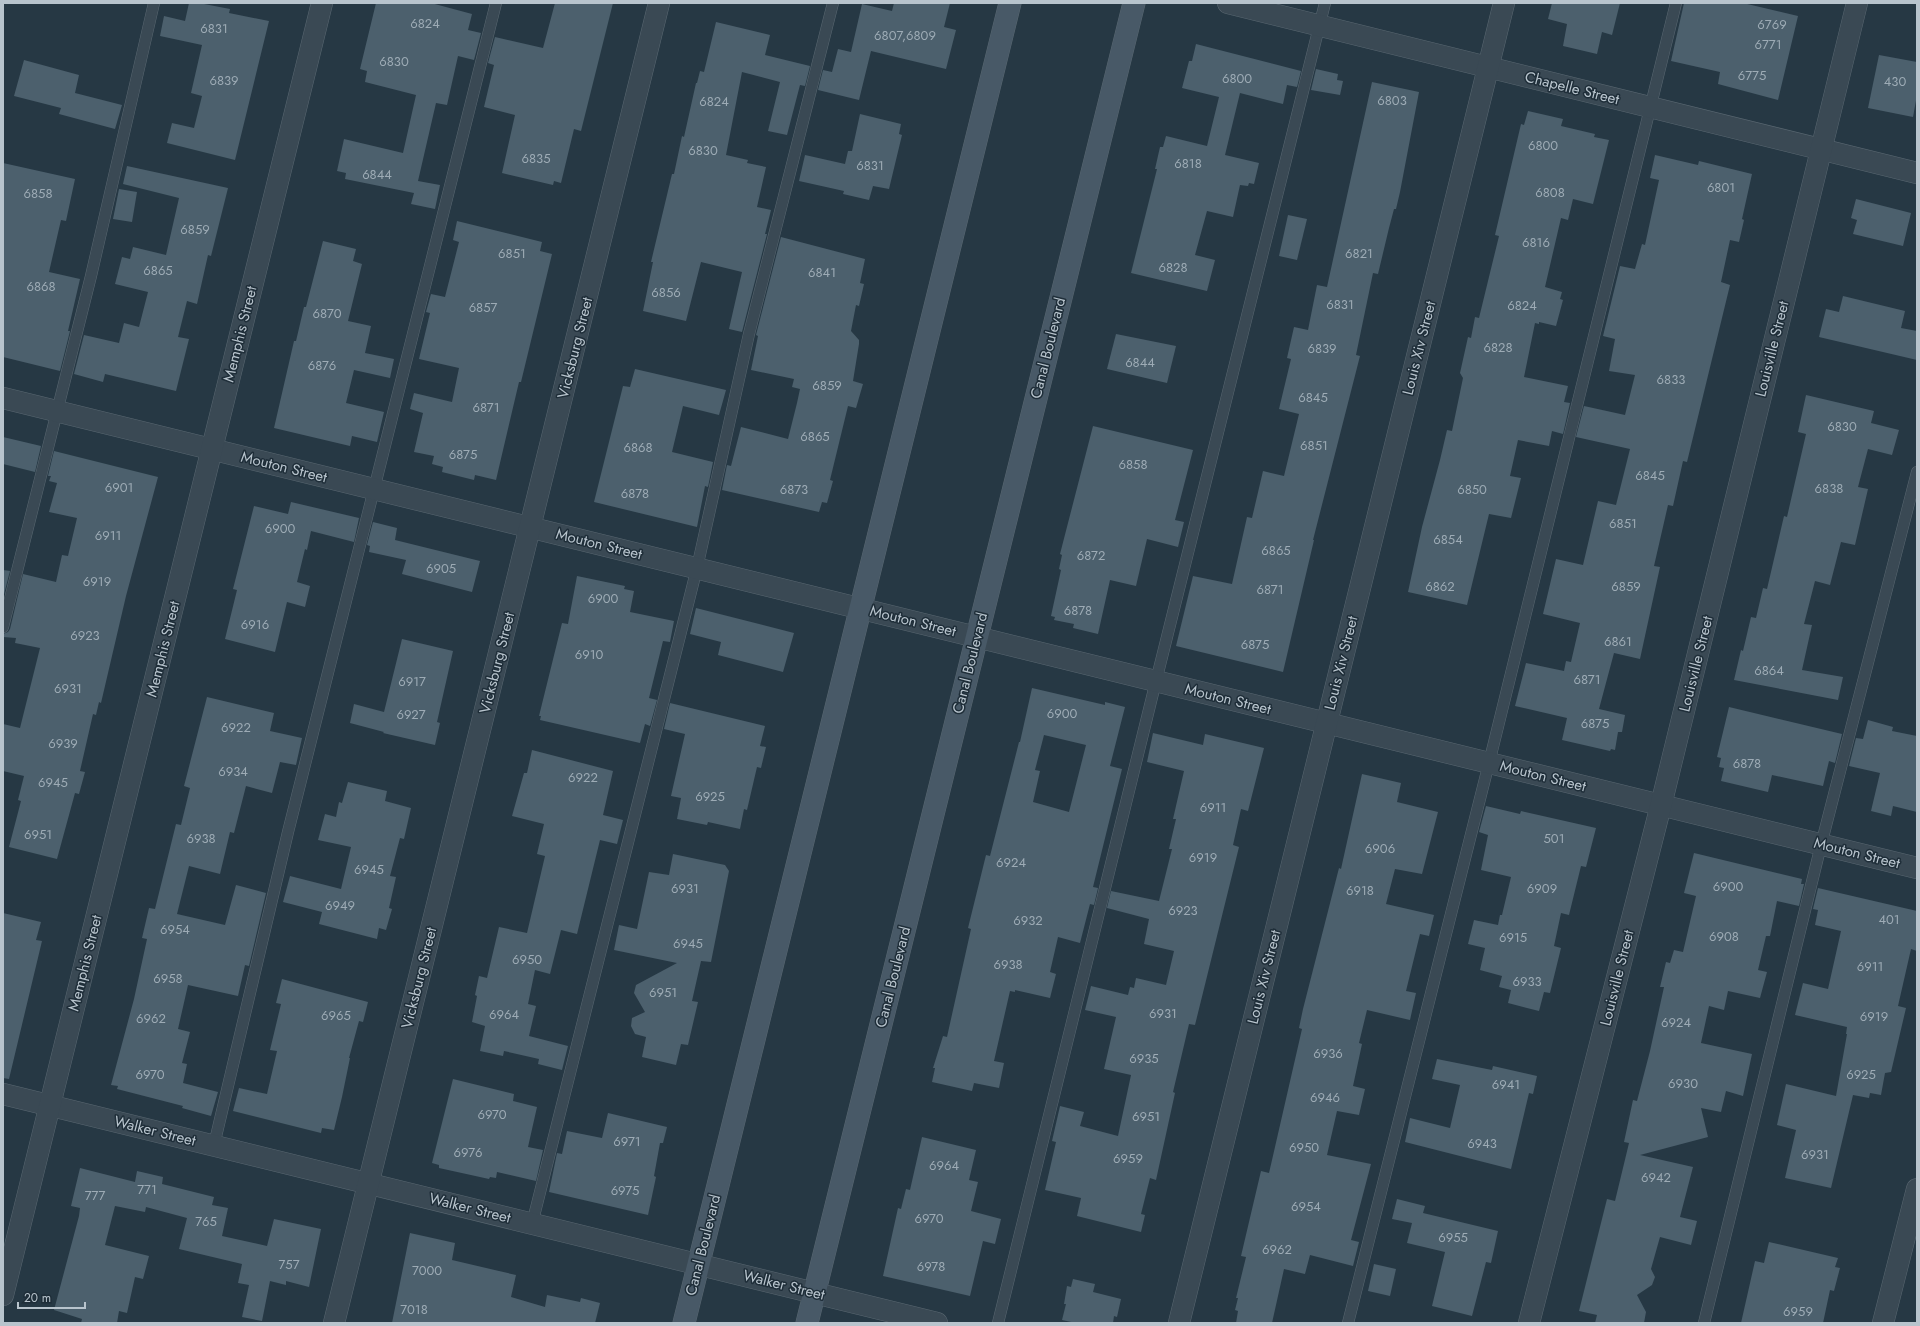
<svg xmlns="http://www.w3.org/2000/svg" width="1920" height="1326" font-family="Jost,sans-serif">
<rect width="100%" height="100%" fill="#263844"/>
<g fill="#4c606d" fill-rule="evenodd">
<path d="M189,3H199L230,9L229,13L269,21L235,160L167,143L172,123L194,128L202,96L191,93L202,45L160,36L164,16L185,21Z"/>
<path d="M376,3H431L472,14L468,30L481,33L474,60L458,56L447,105L436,103L418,181L440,185L435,209L411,204L414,193L345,179L346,173L337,171L344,139L403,153L416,95L365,82L367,71L360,69Z"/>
<path d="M555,3H613L581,131L574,129L561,183L554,181L553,185L502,173L515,115L484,107L494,65L488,63L495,37L543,48Z"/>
<path d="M894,3H950L944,27L956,30L946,69L871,51L859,100L818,90L823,70L832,72L838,49L851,52L862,4L892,11Z"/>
<path d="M1552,3H1620L1612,35L1602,32L1597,54L1563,46L1567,24L1548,19Z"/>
<path d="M1684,3H1743L1798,16L1778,100L1718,84L1720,72L1671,61Z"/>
<path d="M716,22L770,35L765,55L810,66L805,86L800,85L787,135L768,131L780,82L742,72L726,155L748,160L747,163L766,167L757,207L771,210L765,234H767L742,332L729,329L742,272L701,262L686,321L643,311L653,262H651L672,174H674L682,136L684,137L696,83H697L700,71L704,72Z"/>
<path d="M1196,44L1301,71L1297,87L1287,85L1283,104L1240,93L1225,155L1259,163L1254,184L1249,183L1248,186L1240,185L1233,217L1207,211L1195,255L1215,260L1207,291L1131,273L1157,169H1155L1160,147H1163L1166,136L1207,146L1219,97L1182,88L1189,61H1192Z"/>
<path d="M1879,55L1917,62V95L1913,117L1868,108Z"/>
<path d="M24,60L79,75L75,93L122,105L115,129L59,114L61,108L14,96Z"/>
<path d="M1316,69L1338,74L1337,80L1343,81L1340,95L1311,90Z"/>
<path d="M1372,82L1419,92L1400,192L1396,209H1394L1389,228L1378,274L1373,273L1356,355L1360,356L1313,540H1314L1283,672L1176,646L1193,576L1232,584L1247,517L1252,518L1263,471L1284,476L1299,414L1279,409L1291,359L1287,358L1294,327L1308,330L1317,285L1327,287Z"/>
<path d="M1528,111L1563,119L1561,126L1595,134L1594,137L1609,140L1593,204L1573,199L1568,220L1561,218L1545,287L1562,292L1560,299L1563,300L1556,326L1539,322V324L1535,323L1524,377L1568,386L1564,402L1570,403L1563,434L1552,431L1549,446L1518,440L1510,476L1521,478L1511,518L1489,514L1467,605L1408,592L1422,527L1440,460L1447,430L1452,431L1463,378L1460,373L1468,337L1471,338L1475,317L1479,318L1488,281L1499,236L1495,235L1521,124L1524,125Z"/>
<path d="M860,114L901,124L899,134L902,135L889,189L873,186L869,200L843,194L844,191L799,181L805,155L845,164L848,151H852Z"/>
<path d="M1655,155L1698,165L1699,161L1752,174L1742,219L1744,220L1739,242L1730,240L1721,282L1730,285L1687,462L1683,461L1673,506L1668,505L1654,566L1660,567L1640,659L1614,653L1599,709L1625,715L1622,732H1618L1615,750L1611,749L1610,751L1562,740L1567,718L1515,706L1526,663L1564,671L1566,661L1571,662L1580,623L1543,614L1556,559L1583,565L1598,501L1616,505L1630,449L1576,437L1584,406L1625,415L1635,375L1609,371L1615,339L1603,336L1620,266L1635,269L1642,244L1645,245L1659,180L1650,178Z"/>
<path d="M3,163L75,179L66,221L61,220L49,272L80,279L68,331H70L60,371L3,357Z"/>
<path d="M127,166L228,188L211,256L208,255L197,304L187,301L178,337L189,339L176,391L105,374L103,382L74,374L84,335L119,343L124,323L139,327L148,292L115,284L122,257L130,259L133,247L166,255L179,198L123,184Z"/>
<path d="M119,189L137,192L132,222L113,219Z"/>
<path d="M1856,199L1911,213L1903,246L1853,234L1857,220L1851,218Z"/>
<path d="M1288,215L1307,219L1297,260L1279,256Z"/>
<path d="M457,221L542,242L540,251L552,254L521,382H519L496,480L475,475L474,480L442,472L443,467L432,464L434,456L414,452L423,413L410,409L414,393L452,402L459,368L419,359L430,313L426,312L431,294L445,297L459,242L453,240Z"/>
<path d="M781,237L865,259L860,283L864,284L859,306L856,305L851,331L859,340V344L853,381L863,384L856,408L848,406L830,480L833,481L827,503L822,502L819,512L722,490L727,465L731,466L741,427L788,439L797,403L800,389L792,387L794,379L751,370L758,336L756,335Z"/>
<path d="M323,241L356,249L353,261L362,264L348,321L371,326L365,353L394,359L390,378L354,370L346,403L384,412L377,442L352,436L350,446L274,428L294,341H296L304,307H306Z"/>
<path d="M1843,296L1905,311L1901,328L1917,331V360L1819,337L1826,309L1839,312Z"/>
<path d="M1116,334L1176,346L1167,383L1107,369Z"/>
<path d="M635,369L726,390L719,415L683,406L672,452L713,462L708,487L705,486L697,527L594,502L623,386L630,387Z"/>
<path d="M1806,395L1874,411L1871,423L1899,430L1892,455L1868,449L1858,487L1868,489L1855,545L1841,542L1830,585L1815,581L1804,624L1812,625L1802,670L1843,677L1838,700L1734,680L1741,650L1743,651L1751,617L1756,618L1763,588L1767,589L1784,516L1787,517L1806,434L1798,432Z"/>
<path d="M1093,426L1193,450L1175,520L1184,522L1178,547L1147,539L1136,586L1110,580L1098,634L1073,628L1074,624L1054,620L1055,617L1051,616L1061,570L1059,569L1062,555L1060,554Z"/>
<path d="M3,437L41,446L35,472L3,464Z"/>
<path d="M54,451L158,477L126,596L101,703L99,702L96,715L93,714L80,771L85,772L79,794L75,793L57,859L9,847L21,801L18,800L24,776L3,771V724L20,728L40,648L15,643L16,638L3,637V634L8,632L10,629L23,574L56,582L62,555L68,556L77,518L49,512L57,483L49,481L51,476H48Z"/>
<path d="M291,502L359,518L354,542L311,531L307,550L305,549L297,582L310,586L305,607L287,602L275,652L225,639L237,590L233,589L254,506L288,514Z"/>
<path d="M373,522L397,528L395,540L480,561L472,592L402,574L406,560L369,552L370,546L367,545Z"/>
<path d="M3,570L10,571L3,598Z"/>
<path d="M577,576L625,586L624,589L634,591L630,612L674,621L670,642L663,641L649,698L657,700L650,726L645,724L640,743L540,720L541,716H539L562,623L568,624Z"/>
<path d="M696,608L794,633L783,672L718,655L721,642L690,634Z"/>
<path d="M402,639L453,651L437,722L440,723L435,745L383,733L384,732L350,723L354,704L384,712Z"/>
<path d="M1032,688L1105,705V702L1125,707L1110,766L1122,769L1093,887L1098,888L1094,905L1090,904L1080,943L1058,937L1050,972L1056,974L1050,998L1015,990V992L1010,991L994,1061L1004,1063L999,1088L974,1083L972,1091L932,1082L935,1068H933L943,1036L947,1037L971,929L968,928L986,855L990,856L1019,742H1020ZM1044,735L1086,745L1069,812L1033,802L1040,771L1035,770Z"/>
<path d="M207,697L274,713L270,731L302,738L296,765L280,762L272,793L246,786L234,833L230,832L220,874L189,866L177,914L225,925L236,885L266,893L249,966L245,965L238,996L188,985L178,1029L190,1032L182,1063L187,1064L183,1083L218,1092L211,1116L182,1108L183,1106L117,1089L118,1086L111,1085L134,999L147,939L142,938L149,908L155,909L176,824L181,825L190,788L184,786Z"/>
<path d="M670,703L765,726L760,746L766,747L761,768L757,767L747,810L744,809L740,829L708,822L707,825L677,819L681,798L671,796L685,734L664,729Z"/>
<path d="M1729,707L1842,734L1835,763L1829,761L1823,786L1772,775L1768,792L1721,781L1724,768L1719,767L1721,758L1717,757Z"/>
<path d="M1868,720L1893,727L1892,731L1917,736V812L1893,806L1891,816L1871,811L1880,773L1849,766L1856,738L1863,739Z"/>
<path d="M1153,733L1203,745L1205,734L1264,748L1248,811L1241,809L1233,845L1239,847L1195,1025L1189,1024L1173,1092L1175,1093L1156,1180L1150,1178L1141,1214L1145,1215L1141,1232L1077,1216L1081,1198L1045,1190L1056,1142L1052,1141L1060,1106L1084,1112L1080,1126L1118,1136L1131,1075L1104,1069L1116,1017L1085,1010L1091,986L1128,995L1130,987L1134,988L1136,978L1166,985L1174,951L1144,944L1149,919L1107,908L1111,891L1159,901L1172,849H1169L1176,819H1173L1184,771L1147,762Z"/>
<path d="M532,750L613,771L603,815L623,820L617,844L600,840L577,934L561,930L550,974L535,970L528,1004L536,1006L529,1036L568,1046L562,1070L538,1064L539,1059L504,1051L503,1056L480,1051L485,1026L472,1022L477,996L475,995L479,976L487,978L499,927L527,933L545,856L537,854L544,824L512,816L524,773H527Z"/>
<path d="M1362,774L1401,783L1397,802L1438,812L1422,874L1395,869L1386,904L1434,915L1429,936L1420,934L1406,991L1416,993L1410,1020L1367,1010L1359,1043L1362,1044L1353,1086L1365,1089L1359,1115L1337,1111L1327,1155L1371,1164L1351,1240L1359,1242L1353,1266L1310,1255L1305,1274L1284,1269L1272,1323H1236L1238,1311L1235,1310L1238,1298H1236L1246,1257L1241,1256L1261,1171L1269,1173L1302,1029L1299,1028L1303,1009L1339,868L1341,869Z"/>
<path d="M348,782L387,791L385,801L411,808L404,839L400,838L390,876L396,877L389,908L392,909L386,930L379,928L377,939L319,924L322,912L283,902L290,876L341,889L351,847L318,840L325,814L336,817L339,802L342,803Z"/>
<path d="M1486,806L1520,814L1521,811L1596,828L1586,867L1581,866L1569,915L1561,913L1554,946L1561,948L1550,993L1544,992L1539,1011L1508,1003L1511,990L1499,987L1502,976L1480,970L1485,948L1468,944L1474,920L1498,925L1500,915H1502L1511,877L1481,870L1488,835L1479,832Z"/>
<path d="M1694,853L1802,879L1801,884H1804L1799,906L1777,901L1770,936H1766L1758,970L1767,972L1760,998L1728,991L1724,1010L1709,1006L1701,1043L1752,1054L1743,1096L1726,1091L1721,1112L1701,1108L1708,1137L1640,1155L1693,1167L1680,1217L1697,1221L1691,1245L1660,1237L1651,1269L1655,1277L1652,1285L1637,1295L1646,1312L1644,1323H1595L1597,1315L1579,1311L1607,1199L1615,1201L1629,1143L1624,1142L1633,1100L1637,1101L1650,1051L1664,987H1660L1666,962L1670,963L1674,950L1683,952L1696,896L1684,893Z"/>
<path d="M673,854L725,865L729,871L711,962L701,961L692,1001L698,1002L688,1045L681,1044L676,1065L642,1057L646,1037L635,1034L631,1026L632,1018L645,1012L634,993L636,985L677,963L614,950L619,925L637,929L649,872L669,875Z"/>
<path d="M1818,888L1917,911V951L1911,949L1898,1006L1906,1008L1891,1072L1885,1073L1881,1095L1870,1093L1869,1098L1853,1095L1831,1188L1785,1178L1796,1130L1777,1125L1786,1084L1836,1096L1847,1034H1846L1847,1027L1795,1015L1803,983L1828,989L1841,931L1815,925L1818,910L1813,909Z"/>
<path d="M3,913L41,922L36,940L42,941L9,1079L3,1078Z"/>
<path d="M282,979L368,1002L363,1022L359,1021L349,1058H350L342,1097L334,1130L322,1128L321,1133L233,1111L239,1088L267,1094L277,1051L270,1050L281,1004L276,1003Z"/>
<path d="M1437,1059L1492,1070L1493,1066L1537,1076L1533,1094L1529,1093L1511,1169L1405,1142L1410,1118L1450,1128L1460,1085L1432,1079Z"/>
<path d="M453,1079L514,1094L513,1101L537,1107L528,1147L543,1150L536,1181L497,1172L496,1178L490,1177L489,1179L439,1168V1165L432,1163Z"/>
<path d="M608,1113L667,1127L663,1143H660L654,1176L656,1177L648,1215L549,1192L557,1153L562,1154L567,1131L602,1138Z"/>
<path d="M922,1137L976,1150L969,1180L978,1182L971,1211L1001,1219L995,1244L983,1241L970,1296L883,1276L898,1208L901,1209L906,1189L910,1190Z"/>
<path d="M80,1168L135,1182L137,1171L163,1177L162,1184L214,1197L212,1205L228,1208L222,1236L267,1246L274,1219L321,1229L309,1287L286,1281V1285L270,1281L262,1321L242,1317L249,1285L238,1283L242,1264L179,1249L187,1218L146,1207L145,1212L115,1206L105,1245L149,1256L143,1279L135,1277L127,1313L119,1311L117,1323H81L82,1319L54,1310L79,1216L80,1208L71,1206Z"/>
<path d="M1397,1199L1425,1206L1423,1213L1498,1231L1491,1263L1486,1262L1472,1316L1432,1306L1445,1252L1407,1243L1412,1223L1392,1219Z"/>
<path d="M410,1233L455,1243L452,1260L516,1275L511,1297L545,1307L547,1295L580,1302L581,1298L600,1303L595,1323H392Z"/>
<path d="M1769,1242L1838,1258L1835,1267L1840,1268L1834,1291L1830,1290L1823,1323H1741L1755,1261L1764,1263Z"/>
<path d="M1374,1264L1396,1269L1390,1296L1368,1291Z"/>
<path d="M1073,1279L1095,1284L1093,1292L1121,1299L1117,1317L1114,1316L1113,1323H1076L1062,1320L1066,1304H1064L1067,1286L1071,1287Z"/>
</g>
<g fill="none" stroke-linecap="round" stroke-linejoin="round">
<g stroke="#596771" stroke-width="12">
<g id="service">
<path d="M3,627L91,276L154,3"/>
<path d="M214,1145L288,832L496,3"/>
<path d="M532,1224L697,568L749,334L833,3"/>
<path d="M998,1323L1156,681L1325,3"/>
<path d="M1348,1323L1489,763L1676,3"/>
<path d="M1704,1323L1821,845L1917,472"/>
</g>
</g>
<g stroke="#596771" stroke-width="22">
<g id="minor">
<path d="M1228,3L1917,173"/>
<path d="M3,398L1917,868"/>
<path d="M3,1094L937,1323"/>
<path d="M3,1295L322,3"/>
<path d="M334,1323L659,3"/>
<path d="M1179,1323L1504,3"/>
<path d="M1529,1323L1661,805L1857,3"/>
<path d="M1883,1323L1917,1189"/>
</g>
</g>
<g stroke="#596771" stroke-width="23">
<g id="secondary">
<path d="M684,1323L1010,3"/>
<path d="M807,1323L1134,3"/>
</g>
</g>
<use href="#service" stroke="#3a4954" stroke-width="11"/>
<use href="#minor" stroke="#3a4954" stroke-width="21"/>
<use href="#secondary" stroke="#485967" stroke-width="22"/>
</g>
<g text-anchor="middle" stroke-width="3" stroke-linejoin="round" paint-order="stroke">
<g font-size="13" fill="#9dabb5">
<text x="425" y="28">6824</text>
<text x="1772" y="29">6769</text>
<text x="214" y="33">6831</text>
<text x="905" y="40">6807,6809</text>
<text x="1768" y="49">6771</text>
<text x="394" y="66">6830</text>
<text x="1752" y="80">6775</text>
<text x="1237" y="83">6800</text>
<text x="224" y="85">6839</text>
<text x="1895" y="86">430</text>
<text x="1392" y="105">6803</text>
<text x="714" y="106">6824</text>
<text x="1543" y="150">6800</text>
<text x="703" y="155">6830</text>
<text x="536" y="163">6835</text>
<text x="1188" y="168">6818</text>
<text x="870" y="170">6831</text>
<text x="377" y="179">6844</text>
<text x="1721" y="192">6801</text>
<text x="1550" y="197">6808</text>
<text x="38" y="198">6858</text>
<text x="195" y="234">6859</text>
<text x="1536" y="247">6816</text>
<text x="512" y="258">6851</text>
<text x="1359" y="258">6821</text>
<text x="1173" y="272">6828</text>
<text x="158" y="275">6865</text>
<text x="822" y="277">6841</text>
<text x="41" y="291">6868</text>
<text x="666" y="297">6856</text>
<text x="1340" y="309">6831</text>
<text x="1522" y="310">6824</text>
<text x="483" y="312">6857</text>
<text x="327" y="318">6870</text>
<text x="1498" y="352">6828</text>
<text x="1322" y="353">6839</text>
<text x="1140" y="367">6844</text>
<text x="322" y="370">6876</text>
<text x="1671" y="384">6833</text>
<text x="827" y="390">6859</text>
<text x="1313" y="402">6845</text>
<text x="486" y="412">6871</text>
<text x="1842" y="431">6830</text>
<text x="815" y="441">6865</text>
<text x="1314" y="450">6851</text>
<text x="638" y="452">6868</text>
<text x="463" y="459">6875</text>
<text x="1133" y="469">6858</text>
<text x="1650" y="480">6845</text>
<text x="119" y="492">6901</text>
<text x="1829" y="493">6838</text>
<text x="794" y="494">6873</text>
<text x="1472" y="494">6850</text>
<text x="635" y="498">6878</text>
<text x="1623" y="528">6851</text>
<text x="280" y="533">6900</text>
<text x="108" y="540">6911</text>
<text x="1448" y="544">6854</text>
<text x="1276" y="555">6865</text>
<text x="1091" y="560">6872</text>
<text x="441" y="573">6905</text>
<text x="97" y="586">6919</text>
<text x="1440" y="591">6862</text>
<text x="1626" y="591">6859</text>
<text x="1270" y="594">6871</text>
<text x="603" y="603">6900</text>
<text x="1078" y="615">6878</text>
<text x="255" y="629">6916</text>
<text x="85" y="640">6923</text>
<text x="1618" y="646">6861</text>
<text x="1255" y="649">6875</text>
<text x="589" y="659">6910</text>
<text x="1769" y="675">6864</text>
<text x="1587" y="684">6871</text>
<text x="412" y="686">6917</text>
<text x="68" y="693">6931</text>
<text x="1062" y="718">6900</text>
<text x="411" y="719">6927</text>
<text x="1595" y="728">6875</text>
<text x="236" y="732">6922</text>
<text x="63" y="748">6939</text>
<text x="1747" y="768">6878</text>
<text x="233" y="776">6934</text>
<text x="583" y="782">6922</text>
<text x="53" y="787">6945</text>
<text x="710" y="801">6925</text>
<text x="1213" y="812">6911</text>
<text x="38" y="839">6951</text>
<text x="201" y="843">6938</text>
<text x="1554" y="843">501</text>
<text x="1380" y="853">6906</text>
<text x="1203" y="862">6919</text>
<text x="1011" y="867">6924</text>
<text x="369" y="874">6945</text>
<text x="1728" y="891">6900</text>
<text x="685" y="893">6931</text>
<text x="1542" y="893">6909</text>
<text x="1360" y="895">6918</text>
<text x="340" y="910">6949</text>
<text x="1183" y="915">6923</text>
<text x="1889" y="924">401</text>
<text x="1028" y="925">6932</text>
<text x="175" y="934">6954</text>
<text x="1724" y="941">6908</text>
<text x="1513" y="942">6915</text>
<text x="688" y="948">6945</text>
<text x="527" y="964">6950</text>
<text x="1008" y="969">6938</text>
<text x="1870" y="971">6911</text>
<text x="168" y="983">6958</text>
<text x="1527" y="986">6933</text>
<text x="663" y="997">6951</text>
<text x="1163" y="1018">6931</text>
<text x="504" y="1019">6964</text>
<text x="336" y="1020">6965</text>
<text x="1874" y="1021">6919</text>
<text x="151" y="1023">6962</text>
<text x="1676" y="1027">6924</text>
<text x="1328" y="1058">6936</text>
<text x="1144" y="1063">6935</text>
<text x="150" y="1079">6970</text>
<text x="1861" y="1079">6925</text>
<text x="1683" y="1088">6930</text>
<text x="1506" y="1089">6941</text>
<text x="1325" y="1102">6946</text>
<text x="492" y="1119">6970</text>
<text x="1146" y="1121">6951</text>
<text x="627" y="1146">6971</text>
<text x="1482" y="1148">6943</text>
<text x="1304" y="1152">6950</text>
<text x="468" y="1157">6976</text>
<text x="1815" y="1159">6931</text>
<text x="1128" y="1163">6959</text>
<text x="944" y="1170">6964</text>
<text x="1656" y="1182">6942</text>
<text x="147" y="1194">771</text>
<text x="625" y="1195">6975</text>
<text x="95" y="1200">777</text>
<text x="1306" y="1211">6954</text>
<text x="929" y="1223">6970</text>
<text x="206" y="1226">765</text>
<text x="1453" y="1242">6955</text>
<text x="1277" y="1254">6962</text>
<text x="289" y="1269">757</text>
<text x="931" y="1271">6978</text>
<text x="427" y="1275">7000</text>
<text x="414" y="1314">7018</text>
<text x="1798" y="1316">6959</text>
</g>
<g font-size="15" fill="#b8c4cd" stroke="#1f2e39">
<text transform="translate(1572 88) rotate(14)" y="5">Chapelle Street</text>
<text transform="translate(240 334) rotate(-76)" y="5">Memphis Street</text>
<text transform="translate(575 348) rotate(-76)" y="5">Vicksburg Street</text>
<text transform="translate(1048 348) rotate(-76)" y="5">Canal Boulevard</text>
<text transform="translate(1419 348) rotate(-76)" y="5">Louis Xiv Street</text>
<text transform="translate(1772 349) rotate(-76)" y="5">Louisville Street</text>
<text transform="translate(284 467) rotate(14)" y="5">Mouton Street</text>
<text transform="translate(599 544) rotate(14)" y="5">Mouton Street</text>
<text transform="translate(913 621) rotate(14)" y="5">Mouton Street</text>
<text transform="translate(163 649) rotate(-76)" y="5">Memphis Street</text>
<text transform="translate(497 663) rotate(-76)" y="5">Vicksburg Street</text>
<text transform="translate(970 663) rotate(-76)" y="5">Canal Boulevard</text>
<text transform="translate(1341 663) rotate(-76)" y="5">Louis Xiv Street</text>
<text transform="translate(1696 664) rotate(-76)" y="5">Louisville Street</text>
<text transform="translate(1228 699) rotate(14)" y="5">Mouton Street</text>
<text transform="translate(1543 776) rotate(14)" y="5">Mouton Street</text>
<text transform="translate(1857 853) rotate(14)" y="5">Mouton Street</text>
<text transform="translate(85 963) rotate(-76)" y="5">Memphis Street</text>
<text transform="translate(893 977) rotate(-76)" y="5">Canal Boulevard</text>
<text transform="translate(1264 977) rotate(-76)" y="5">Louis Xiv Street</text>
<text transform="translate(419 978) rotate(-76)" y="5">Vicksburg Street</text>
<text transform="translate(1617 978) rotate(-76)" y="5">Louisville Street</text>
<text transform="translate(155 1131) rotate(14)" y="5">Walker Street</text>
<text transform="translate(470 1208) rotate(14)" y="5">Walker Street</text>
<text transform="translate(703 1245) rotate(-76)" y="5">Canal Boulevard</text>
<text transform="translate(784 1285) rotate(14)" y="5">Walker Street</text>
</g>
</g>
<rect width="1920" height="1326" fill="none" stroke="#b8c4cd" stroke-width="8"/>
<path d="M18 1302v6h67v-6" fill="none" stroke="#b8c4cd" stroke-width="2"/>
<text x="24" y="1302" font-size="12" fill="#b8c4cd" stroke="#1f2e39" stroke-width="3" paint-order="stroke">20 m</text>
</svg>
